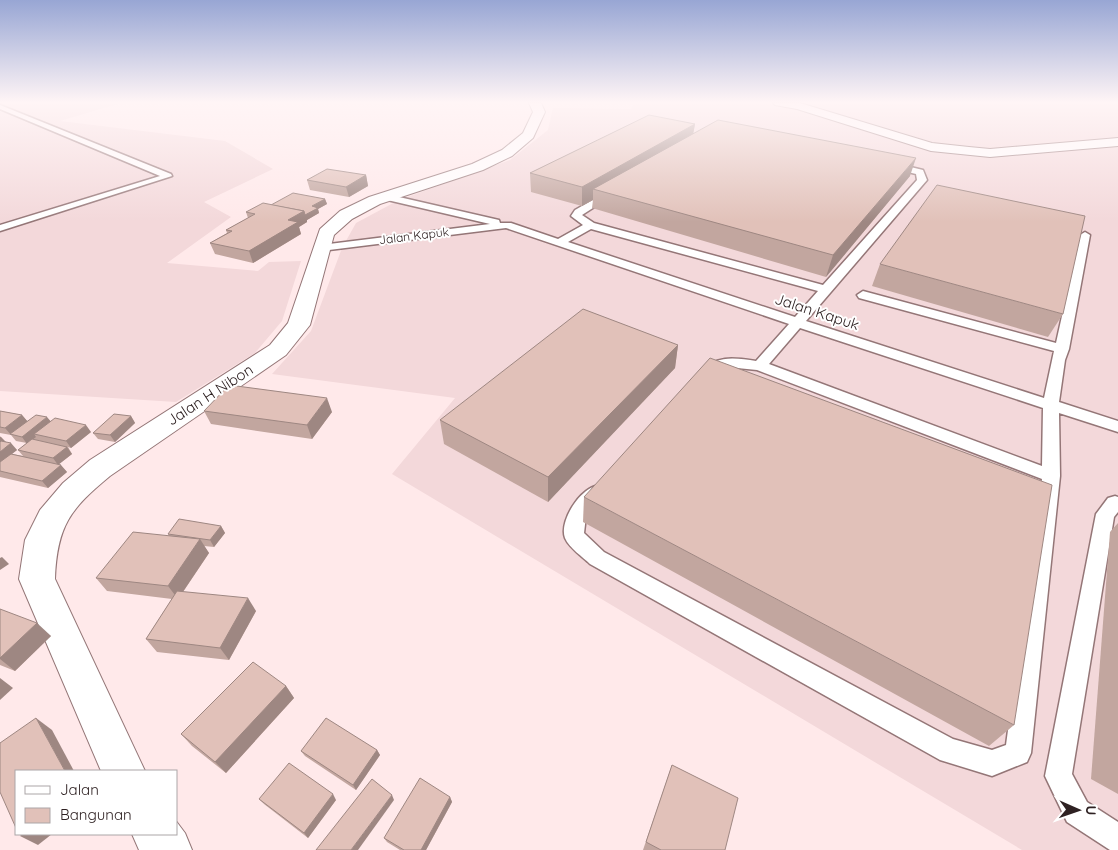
<svg xmlns="http://www.w3.org/2000/svg" width="1118" height="850" font-family="Quicksand,sans-serif">
<rect width="100%" height="100%" fill="#ffe9ea"/>
<g fill="#f3d8da">
<path d="M0,103H135H121L60,121L225,141L273,169L204,202L231,217L167,263L258,271L269,262L301,261L282,321L255,353L176,402L0,391Z"/>
<path d="M634,103H755L797,108L806,103H1118V850H1022L392,474L455,398L272,374L311,331L342,248L356,223L399,200L510,160L548,130L553,108L631,109Z"/>
</g>
<g fill="none" stroke-linecap="round" stroke-linejoin="round">
<g stroke="#947677" stroke-width="3">
<g id="lane">
<path d="M0,105L171,174L172,176L0,231V225L160,176L0,109Z"/>
<path d="M890,162L923,170L927,180L806,321L1044,398L1054,351L859,298L857,295L863,291L1056,343L1080,235L1085,232L1090,235L1069,349L1065,360L1059,402L1118,421V432L1059,413L1060,476L1031,753L1027,762L992,776L940,760L590,564C583,557 569,548 565,538C558,520 585,480 604,486L607,491L586,516L584,533L604,552L953,739L992,750L1006,745L1042,479L757,370L727,367L712,377H702L700,374C714,354 736,358 756,361L789,324L506,228L321,251L315,248L321,245L490,224L383,199L381,197L386,194L499,220L500,223H511L558,239L583,225L571,216L575,210L610,190L615,193L613,195L582,215L594,223L823,285L917,180L916,174L887,167V163ZM591,229L818,291L795,317L568,242ZM800,328L1043,408L1042,466L769,364Z"/>
<path d="M1115,496L1118,497V512L1114,517L1072,774L1087,802L1118,822V850H1110L1067,822L1045,776L1096,514L1108,498Z"/>
</g>
</g>
<g stroke="#947677" stroke-width="2">
<g id="street">
<path d="M529,103H541L545,112L533,138L512,156L483,170L380,204L352,219L334,235L310,325L286,355L110,476C70,509 57,526 55,579L145,771H101L19,579L25,540L40,510L63,483L90,460L270,345L288,323L320,229L340,211L369,197L472,164L502,150L523,133L533,112Z"/>
<path d="M773,103H800L932,143L969,147L990,149L1118,138V146L990,157L931,151L797,109L775,105Z"/>
<path d="M176,821L185,833L192,850H139L132,834H176Z"/>
</g>
</g>
<use href="#lane" fill="#fff" fill-rule="evenodd"/>
<use href="#street" fill="#fff" fill-rule="evenodd"/>
</g>
<g fill="#c2a69f">
<path d="M695,124L693,133L910,176L826,277L592,208L593,200L582,206L531,192L530,173Z"/>
<path d="M366,175L368,186L349,197L310,190L307,180Z"/>
<path d="M325,199L327,204L318,209L319,213L307,220V222L299,227L301,234L253,263L215,254L210,243L227,233L226,230L248,218L246,212L271,205Z"/>
<path d="M880,264L1063,314L1048,337L872,286Z"/>
<path d="M678,345L675,368L548,502L444,444L440,420Z"/>
<path d="M0,411L22,415L27,421L50,422L91,432L71,448L68,447L72,454L59,464L67,472L48,488L0,477V436L5,442L17,450L12,454L23,456L18,450L27,443L16,441L11,435L0,433Z"/>
<path d="M204,411L332,412L312,439L211,424Z"/>
<path d="M131,416L135,423L115,442L98,439L93,433Z"/>
<path d="M584,497L1014,725L989,746L583,522Z"/>
<path d="M1118,523V794L1091,779L1110,532Z"/>
<path d="M221,526L225,533L214,547L204,546L209,553L183,592L256,611L229,660L157,652L146,639L172,599L107,591L96,578L169,536L168,534Z"/>
<path d="M0,609L51,636L15,671L0,665Z"/>
<path d="M286,686L294,698L226,773L192,746L181,734Z"/>
<path d="M377,750L380,755L356,790L305,756L301,751Z"/>
<path d="M672,765L725,850H643Z"/>
<path d="M450,797L452,802L426,850H400L387,842L384,838Z"/>
<path d="M259,799L336,800L308,838L264,804Z"/>
</g>
<g fill="#9e8782">
<path d="M695,124L692,141L593,189V200L582,206V187Z"/>
<path d="M916,158L910,176L826,277L833,255Z"/>
<path d="M366,175L368,186L349,197L346,187Z"/>
<path d="M325,199L327,204L318,209L319,213L307,220V222L299,227L301,234L253,263L249,251L288,220Z"/>
<path d="M678,345L675,368L548,502V477Z"/>
<path d="M327,398L332,412L312,439L307,425Z"/>
<path d="M22,415L28,422L10,434L11,435L5,428Z"/>
<path d="M131,416L135,423L115,442L110,435Z"/>
<path d="M47,417L53,424L34,434L36,437L27,444L22,437Z"/>
<path d="M86,425L91,432L71,448L66,441Z"/>
<path d="M0,437H1L7,443L0,448Z"/>
<path d="M11,443L17,450L0,463V452Z"/>
<path d="M67,447L72,454L58,465L53,458Z"/>
<path d="M61,465L67,472L48,488L42,481Z"/>
<path d="M221,526L225,533L214,547L210,540Z"/>
<path d="M200,539L209,553L178,599L168,586Z"/>
<path d="M2,557L9,564L0,570V558Z"/>
<path d="M248,598L256,611L229,660L220,648Z"/>
<path d="M37,623L51,636L15,671L0,659V658Z"/>
<path d="M0,678L13,688L0,700Z"/>
<path d="M286,686L294,698L226,773L215,762Z"/>
<path d="M36,718L52,730L74,771H65Z"/>
<path d="M377,750L380,755L356,790L353,785Z"/>
<path d="M333,794L336,800L308,838L304,833Z"/>
<path d="M392,795L394,800L358,850H351Z"/>
<path d="M450,797L452,802L426,850H421Z"/>
<path d="M22,834H52L38,845L20,836Z"/>
</g>
<g fill="#e1c1b9" stroke="#9e8782">
<path d="M649,115L695,124L582,187L530,173Z"/>
<path d="M718,120L916,158L833,255L593,189Z"/>
<path d="M327,169L366,175L346,187L307,180Z"/>
<path d="M937,185L1085,216L1063,314L880,264Z"/>
<path d="M293,193L325,199L312,206L318,208L305,215L304,211L271,205Z"/>
<path d="M263,203L304,211L288,220L298,222L249,251L210,243L232,231L226,230L255,214L246,212Z"/>
<path d="M583,309L678,345L548,477L440,420Z"/>
<path d="M710,358L1052,485L1014,725L584,497Z"/>
<path d="M229,385L327,398L307,425L204,411Z"/>
<path d="M0,411L22,415L5,428L0,427Z"/>
<path d="M114,414L131,416L110,435L93,433Z"/>
<path d="M36,415L47,417L22,437L10,434Z"/>
<path d="M55,418L86,425L66,441L34,434Z"/>
<path d="M32,439L67,447L53,458L18,450Z"/>
<path d="M1,441L11,443L0,452V442Z"/>
<path d="M11,454L61,465L42,481L0,471V462Z"/>
<path d="M179,519L221,526L210,540L168,534Z"/>
<path d="M133,532L200,539L168,586L96,578Z"/>
<path d="M177,591L248,598L220,648L146,639Z"/>
<path d="M0,609L37,623L0,658Z"/>
<path d="M253,662L286,686L215,762L181,734Z"/>
<path d="M36,718L65,771H16V828L0,792V743Z"/>
<path d="M326,718L377,750L353,785L301,751Z"/>
<path d="M289,763L333,794L304,833L259,799Z"/>
<path d="M672,765L738,798L725,850H661L646,842Z"/>
<path d="M420,778L450,797L421,850H404L384,838Z"/>
<path d="M372,779L392,795L351,850H316Z"/>
</g>
<linearGradient id="sky" x2="0" y2="1"><stop stop-color="#98a6d4"/><stop offset="0.46" stop-color="#fff5f6"/><stop offset="1" stop-color="#fff5f6" stop-opacity="0"/></linearGradient>
<rect width="1118" height="222" fill="url(#sky)"/>
<g text-anchor="middle" stroke-width="4" stroke-linejoin="round" paint-order="stroke">
<g font-size="12" fill="#2e2122" stroke="#fff">
<text transform="translate(414 236) rotate(-7)" y="4">Jalan Kapuk</text>
</g>
<g font-size="15" fill="#2e2122" stroke="#fff">
<text transform="translate(817 312) rotate(18)" y="5">Jalan Kapuk</text>
<text transform="translate(210 395) rotate(-33)" y="5">Jalan H Nibon</text>
</g>
</g>
<rect x="15" y="770" width="162" height="65" fill="#ffffff" stroke="#aba6a7"/>
<rect x="25" y="786" width="25" height="8" fill="#ffffff" stroke="#aba6a7"/>
<text x="60" y="795" font-size="15" fill="#2e2122">Jalan</text>
<rect x="25" y="808" width="25" height="15" fill="#e1c1b9" stroke="#aba6a7"/>
<text x="60" y="820" font-size="15" fill="#2e2122">Bangunan</text>
<g transform="translate(1078 810) rotate(92)" stroke="#ffffff" stroke-width="4" paint-order="stroke">
<path d="M0-4L9 19L0 12L-9 19Z" fill="#2e2122"/>
<text y="-8" font-size="14" font-weight="bold" text-anchor="middle" fill="#2e2122">U</text>
</g>
</svg>
